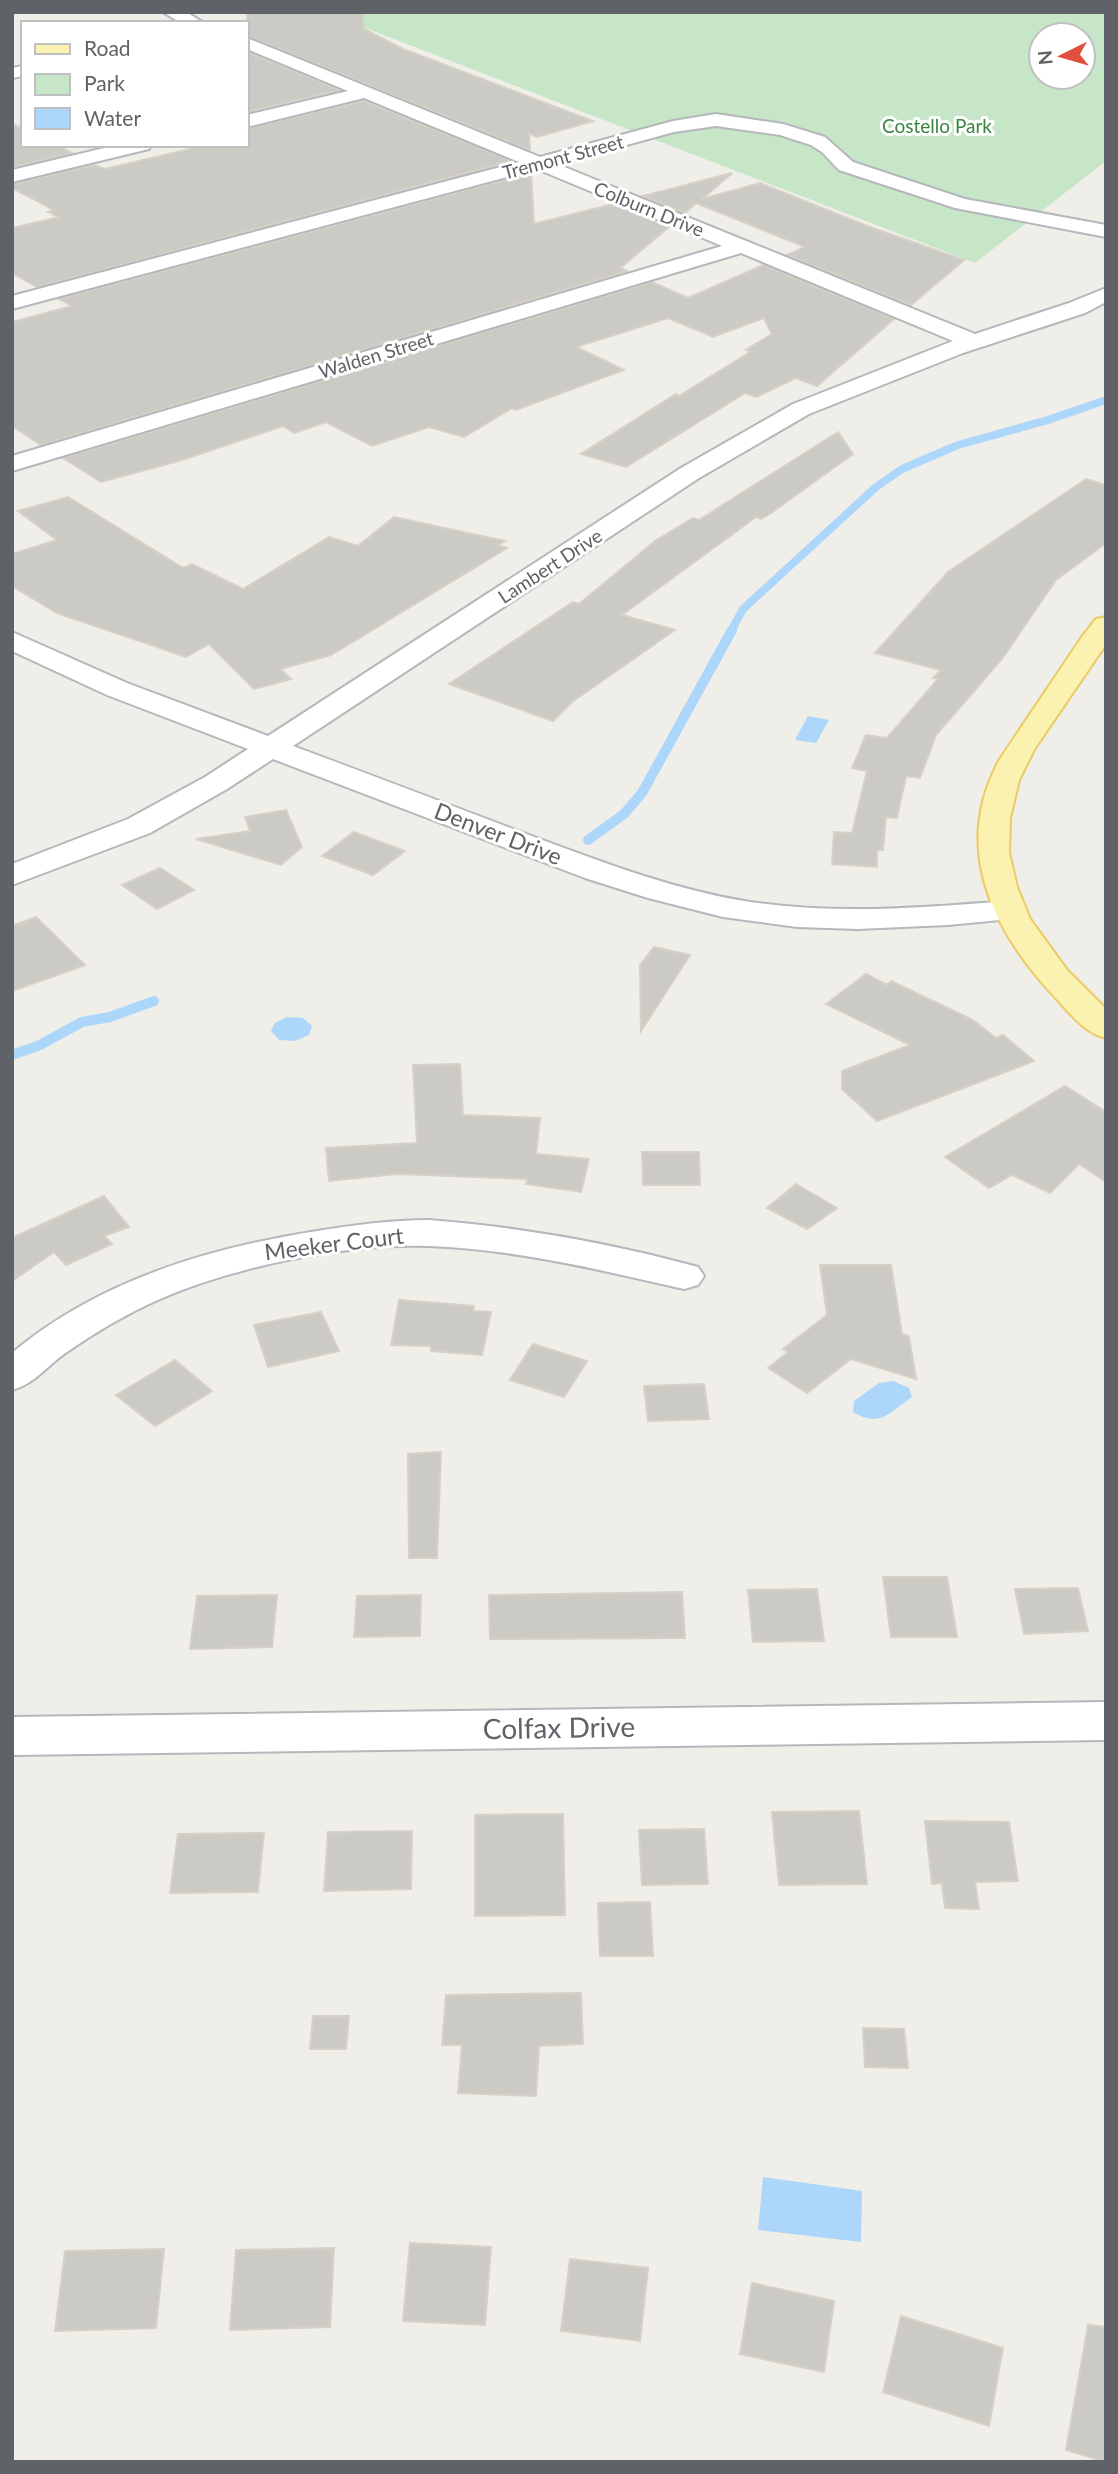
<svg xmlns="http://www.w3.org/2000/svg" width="1118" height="2474" font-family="Lato,sans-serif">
<rect width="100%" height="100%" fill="#f0eee8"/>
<path fill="#c6e6c7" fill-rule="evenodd" d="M324,12H1106V161L975,263ZM1041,35H1083V77H1041Z"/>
<g fill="#add6fb">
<path d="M808,716L829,720L816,743L795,740Z"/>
<path d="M287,1017L303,1018L312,1026L309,1035L295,1041L279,1040L271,1031L275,1023Z"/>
<path d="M893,1381L909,1388L912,1397C889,1413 880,1428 853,1412L854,1401L879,1383Z"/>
<path d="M763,2177L862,2191L861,2242L758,2230Z"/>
</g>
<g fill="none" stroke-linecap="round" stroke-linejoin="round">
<path stroke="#add6fb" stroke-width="8" d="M731,631L743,609L876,487L902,469L958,445L1048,420L1106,400"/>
<g stroke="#add6fb" stroke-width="10">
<path d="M588,840L624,814L642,793L732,630"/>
<path d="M12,1055L40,1045L82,1022L110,1017L154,1001"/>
</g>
</g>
<g fill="#cccac4" stroke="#d5d1c6" stroke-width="2">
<path d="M247,12H362L364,29L403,49L593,121L537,137L529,133L530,150L247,36Z"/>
<path d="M247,52L340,90L247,112Z"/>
<path d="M364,101L511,161L37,287L12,273V228L59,217L48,212L54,210L12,188V184L95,165L105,169L207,145H247V129Z"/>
<path d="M12,124L23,129V145H56L72,153L12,167Z"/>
<path d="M531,173L534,224L613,204L669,227L620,268L627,271L41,445L12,426V322L72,306L59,299Z"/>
<path d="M732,173L702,199L760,183L867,226L964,260L911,305L787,255L805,247L696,203L685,213L643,196Z"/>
<path d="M763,265L894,319L817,386L796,378L756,397L745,393L626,467L581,454L676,394L679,396L750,352L746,350L772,334L764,318L713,337L668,318L576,347L624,370L516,410L512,408L464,437L429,427L372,446L326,422L294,433L283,426L182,460L101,482L63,458L652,282L688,298Z"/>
<path d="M838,432L853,454L771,513L761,519L756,517L622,615L675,630L572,702L553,721L449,684L573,602L579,604L655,541L693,518L699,520Z"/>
<path d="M1086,479L1106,485V543L1056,580L1002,659L936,735L920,778L906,776L897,818L886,817L883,850H877V867L832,864L834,832L852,833L867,771L852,768L866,735L887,738L938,679L933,678L941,670L875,653L948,572Z"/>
<path d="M68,497L183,568L192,564L243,589L329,537L358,546L394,517L505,541L498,545L507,548L331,655L280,669L291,679L254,689L209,644L186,657L57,613L12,586V554L57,540L18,511Z"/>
<path d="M286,810L302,847L281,865L196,839L250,831L245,817Z"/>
<path d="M354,832L405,851L373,875L322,856Z"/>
<path d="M160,868L194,890L157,909L122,885Z"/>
<path d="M36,917L85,965L12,991V926Z"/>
<path d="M654,947L690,955L641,1031L640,965Z"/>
<path d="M866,974L887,985L891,981L973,1020L996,1038L1003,1035L1034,1061L877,1121L842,1089V1071L910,1045L826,1004Z"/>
<path d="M460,1064L463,1115L540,1118L536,1154L589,1159L581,1192L526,1184L528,1179L397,1174L329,1181L326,1148L417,1143L413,1065Z"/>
<path d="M1065,1086L1106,1112V1182L1079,1164L1050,1193L1012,1175L989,1188L945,1157Z"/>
<path d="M642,1152H699L700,1185H643Z"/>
<path d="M796,1184L837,1208L807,1229L767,1208Z"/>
<path d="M104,1196L129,1227L104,1236L112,1244L66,1265L54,1252L12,1281V1238Z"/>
<path d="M820,1265H891L902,1334L909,1336L916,1379L851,1359L807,1393L768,1368L788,1352L783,1349L827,1315Z"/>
<path d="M399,1300L474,1306L473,1311L491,1312L482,1355L431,1351V1346L391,1345Z"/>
<path d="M321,1312L339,1351L268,1367L254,1325Z"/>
<path d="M533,1344L587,1361L564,1397L510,1380Z"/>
<path d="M175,1360L212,1391L155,1426L116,1395Z"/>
<path d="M704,1384L709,1419L648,1421L644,1386Z"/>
<path d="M441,1452L437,1558H409L408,1454Z"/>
<path d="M883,1577H947L957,1637H891Z"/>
<path d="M1078,1588L1088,1631L1024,1634L1015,1589Z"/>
<path d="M817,1589L824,1641L753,1642L748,1590Z"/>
<path d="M682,1592L685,1638L490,1639L489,1595Z"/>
<path d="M277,1595L272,1647L190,1649L197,1596Z"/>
<path d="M421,1595L420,1636L354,1637L357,1596Z"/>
<path d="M859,1811L867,1884L779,1885L772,1812Z"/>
<path d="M563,1814L565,1915L475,1916V1815Z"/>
<path d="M925,1821L1009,1822L1018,1881L975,1882L979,1909L945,1908L942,1883L932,1884Z"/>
<path d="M704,1829L708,1884L642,1885L639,1830Z"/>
<path d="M412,1831L411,1889L324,1891L328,1832Z"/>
<path d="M264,1833L258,1892L170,1893L178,1834Z"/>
<path d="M650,1902L653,1956H600L598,1903Z"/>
<path d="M581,1993L583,2044L539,2046L536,2096L458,2093L462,2045H442L446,1995Z"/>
<path d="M313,2016H349L346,2049H310Z"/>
<path d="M863,2028L904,2029L908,2068L865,2067Z"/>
<path d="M410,2243L491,2247L485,2325L403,2321Z"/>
<path d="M334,2248L330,2327L230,2330L236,2250Z"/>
<path d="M164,2249L156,2328L55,2331L65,2251Z"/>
<path d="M570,2259L648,2268L640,2341L561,2331Z"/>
<path d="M752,2283L834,2301L824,2372L740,2354Z"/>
<path d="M901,2316L1003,2348L989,2426L883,2392Z"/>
<path d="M1088,2325L1106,2327V2462L1066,2450Z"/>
</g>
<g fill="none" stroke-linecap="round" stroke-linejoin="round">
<g stroke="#b5b7bb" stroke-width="4">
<g id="minor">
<path d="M163,12H186L204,23H181Z"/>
<path d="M247,38L540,157L673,121L716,114L783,124L825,137L853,162L965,199L1106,225V237L955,208L839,170L822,152L811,145L780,135L716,126L674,132L557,164L975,334L1069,303L1106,288V302L1085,313L963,353L809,414L699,478L293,746C369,774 445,803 521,832C594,859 667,888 744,901C831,915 920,908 1008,901L1020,904L1024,911L1020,918L948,925L858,929L797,927L723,917L648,898L585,878L273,759L227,789L150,833L12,885V864L128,819L205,777L248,749L107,695L12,651V632L127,683L268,736L681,468L793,404L953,341L741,253L12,471V456L722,246L537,169L12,309V296L519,162L364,98L247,127V115L348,91L247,49Z"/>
<path d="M23,66V76L12,78V68Z"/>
<path d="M117,145H151L149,149L12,182V170Z"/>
<path d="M429,1220C519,1227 611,1243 698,1267L704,1276L698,1285L684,1289C600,1270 515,1249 428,1246C348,1243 233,1267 160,1299C126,1314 94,1333 64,1354C46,1367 34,1384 12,1390V1353C98,1281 208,1248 317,1231C354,1225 391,1220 429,1220Z"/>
<path d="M1106,1702V1740L12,1755V1717Z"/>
</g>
</g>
<g stroke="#ebcb66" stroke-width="4">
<path id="major" d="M1106,617V644L1035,748L1019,780L1010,818L1009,853L1017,887L1030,919L1067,970L1106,1009V1038C1084,1033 1068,1011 1053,995C991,928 952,846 1000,759L1082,637L1096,619Z"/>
</g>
<use href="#minor" fill="#fff" fill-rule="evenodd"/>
<use href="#major" fill="#fbf2b1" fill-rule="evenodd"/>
</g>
<g text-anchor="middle" stroke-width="6" stroke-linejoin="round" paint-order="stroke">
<g font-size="19" fill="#3a8340" stroke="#fff">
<text x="937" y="133">Costello Park</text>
</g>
<g font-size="19" fill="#5f6267" stroke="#fff">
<text transform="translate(563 157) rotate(-15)" y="7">Tremont Street</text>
<text transform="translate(649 209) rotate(22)" y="7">Colburn Drive</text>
<text transform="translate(376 355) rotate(-17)" y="7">Walden Street</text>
<text transform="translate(550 566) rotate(-33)" y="7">Lambert Drive</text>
</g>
<g font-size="23" fill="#5f6267" stroke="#fff">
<text transform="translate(498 834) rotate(21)" y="8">Denver Drive</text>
<text transform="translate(334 1244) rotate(-7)" y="8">Meeker Court</text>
</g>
<g font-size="28" fill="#5f6267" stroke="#fff">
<text transform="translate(559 1728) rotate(-1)" y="10">Colfax Drive</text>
</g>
</g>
<rect width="1118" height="2474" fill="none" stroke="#5f6267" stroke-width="28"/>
<rect x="21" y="21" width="228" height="126" fill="#ffffff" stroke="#bfc0c2" stroke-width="2"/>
<rect x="35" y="44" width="35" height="10" fill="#fbf2b1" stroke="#bfc0c2" stroke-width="2"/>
<text x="84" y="56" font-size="21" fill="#5f6267">Road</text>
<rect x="35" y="74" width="35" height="21" fill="#c6e6c7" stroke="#bfc0c2" stroke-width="2"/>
<text x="84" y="91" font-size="21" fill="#5f6267">Park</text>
<rect x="35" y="108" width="35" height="21" fill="#add6fb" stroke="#bfc0c2" stroke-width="2"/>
<text x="84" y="126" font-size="21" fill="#5f6267">Water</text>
<g transform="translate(1062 56) rotate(265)"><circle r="33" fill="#ffffff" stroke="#bfc0c2" stroke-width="2"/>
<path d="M0-5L12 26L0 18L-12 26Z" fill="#e1503c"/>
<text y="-10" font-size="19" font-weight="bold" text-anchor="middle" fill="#5f6267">N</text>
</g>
</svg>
